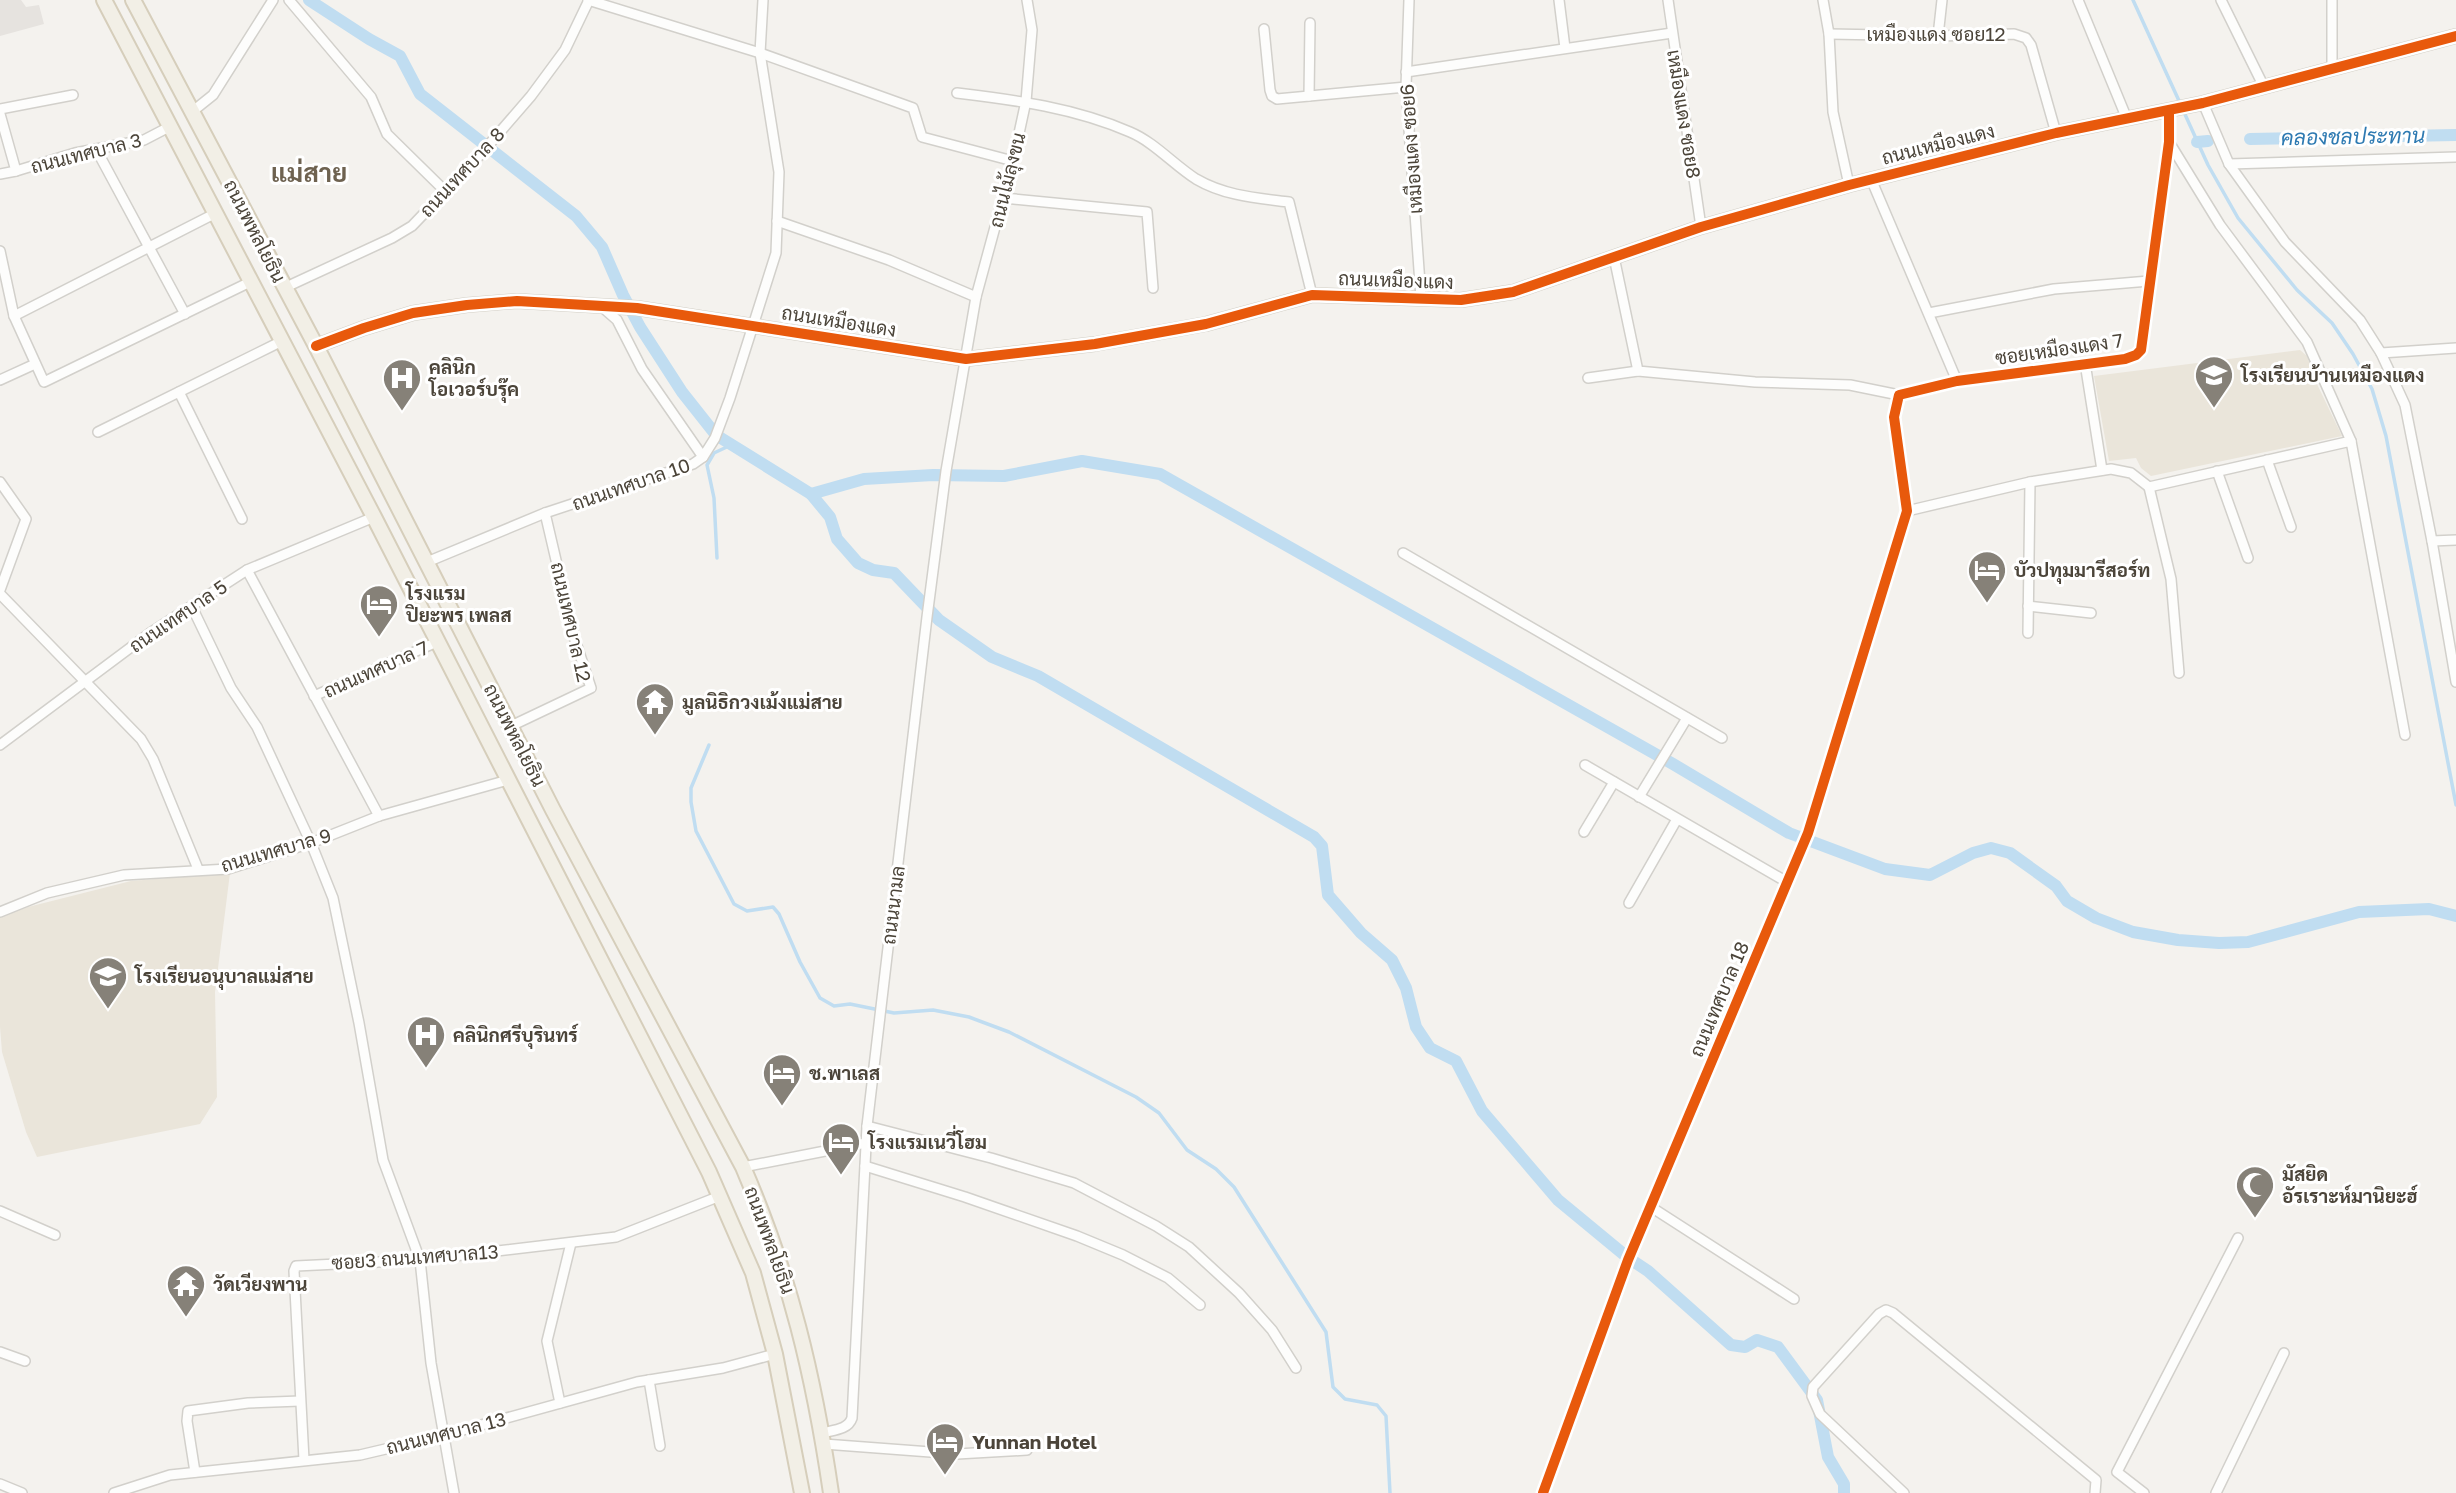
<svg xmlns="http://www.w3.org/2000/svg" width="2456" height="1493" font-family="'Golos Text',Sarabun,sans-serif">
<rect width="100%" height="100%" fill="#f4f2ee"/>
<g fill="#eae5da">
<path d="M2300,350L2307,356L2316,382L2342,436L2151,476L2141,468L2136,458L2109,461L2094,376Z"/>
<path d="M230,873L215,992L217,1097L200,1124L37,1157L26,1132L2,1052L0,1027V917L28,907L131,881Z"/>
</g>
<path fill="#e6e3df" d="M0,0H21L26,7L39,5L44,24L0,36Z"/>
<g fill="none" stroke-linecap="round" stroke-linejoin="round">
<g stroke="#c0ddf1" stroke-width="3.5">
<path d="M2133,0L2180,103"/>
<path d="M2183,110L2208,165L2238,218L2297,290L2332,323L2353,354L2372,389L2386,436L2456,805"/>
<path d="M717,558L714,498L707,465L714,453L731,445"/>
<path d="M709,745L691,788V802L696,831L734,904L747,911L773,907L779,914L800,962L820,998L834,1006L850,1004L894,1013L933,1010L969,1017L1009,1032L1136,1097L1159,1113L1187,1150L1216,1169L1234,1187L1326,1332L1333,1387L1345,1399L1377,1405L1386,1416L1390,1493"/>
</g>
<g stroke="#c0ddf1" stroke-width="12">
<path d="M309,0L369,39L400,56L420,94L576,216L602,247L623,295L640,327L682,392L716,435L811,494L830,517L837,539L858,563L873,570L894,573L939,620L992,657L1038,676L1314,837L1322,846L1328,895L1361,933L1392,960L1406,988L1416,1027L1430,1048L1456,1061L1482,1111L1558,1200L1627,1257L1648,1271L1731,1345L1745,1347L1757,1340L1778,1347L1817,1400L1828,1457L1844,1484V1493"/>
<path d="M2250,139L2456,135"/>
<path d="M2197,142L2208,141"/>
<path d="M811,494L864,479L933,475L1004,476L1082,461L1160,474L1673,764L1789,833L1885,869L1930,875L1973,853L1991,848L2010,853L2056,886L2067,901L2096,918L2133,932L2178,940L2219,943L2248,942L2359,912L2429,909L2456,916"/>
</g>
<g stroke="#d2d0cb" stroke-width="12">
<g id="street">
<path d="M289,0L371,97L387,134L445,191"/>
<path d="M588,0L760,53L913,108L922,137L1013,161"/>
<path d="M1409,0L1406,87L1421,298"/>
<path d="M1559,0L1565,48"/>
<path d="M1668,0L1701,227"/>
<path d="M1823,0L1829,34L1833,112L1849,185"/>
<path d="M2078,0L2127,119"/>
<path d="M2221,0L2264,87"/>
<path d="M2332,0V68"/>
<path d="M1264,29L1270,90L1272,96L1277,99L1406,87"/>
<path d="M1829,34L1938,36L2014,34L2026,38L2031,45L2056,133"/>
<path d="M1938,36L1942,0"/>
<path d="M1406,72L1672,33"/>
<path d="M957,93C1016,100 1075,108 1130,132C1154,142 1174,165 1196,179C1225,196 1257,198 1289,202L1312,295"/>
<path d="M1309,96L1310,23"/>
<path d="M2203,103L2229,164L2285,242L2360,320L2381,353L2405,405L2432,541L2456,682"/>
<path d="M0,109L73,95"/>
<path d="M193,111L213,95L273,0"/>
<path d="M0,114L16,171"/>
<path d="M2169,142L2220,225L2307,342L2351,441"/>
<path d="M96,149L185,314"/>
<path d="M2229,164L2456,157"/>
<path d="M0,174L16,171L75,153L144,140L169,127"/>
<path d="M1871,179L1957,381"/>
<path d="M1004,198L1147,212L1153,288"/>
<path d="M777,221L889,260L976,297"/>
<path d="M0,251L14,316L44,382L250,282"/>
<path d="M1614,257L1638,371L1755,382L1850,385L1899,395"/>
<path d="M284,288L392,238L412,226L480,155L531,96L565,50L589,0"/>
<path d="M601,306L617,320L642,369L703,457"/>
<path d="M1929,313L2054,289L2149,281"/>
<path d="M14,316L214,214"/>
<path d="M2381,353L2456,348"/>
<path d="M2085,363L2102,470"/>
<path d="M1588,378L1638,371"/>
<path d="M0,380L35,364"/>
<path d="M179,392L242,519"/>
<path d="M98,432L280,342"/>
<path d="M2267,460L2291,527"/>
<path d="M2217,471L2248,558"/>
<path d="M0,482L26,519L0,590"/>
<path d="M2149,487L2171,579L2179,673"/>
<path d="M1907,511L2030,482L2111,469L2131,473L2149,487L2351,441L2405,735"/>
<path d="M2432,541L2456,540"/>
<path d="M1403,553L1722,738"/>
<path d="M427,562L545,513L693,464L703,457L715,438L730,398L776,253L779,172L760,53L763,0"/>
<path d="M247,570L379,816"/>
<path d="M0,594L141,739L153,759L198,869"/>
<path d="M2028,606L2091,613"/>
<path d="M192,607L231,688L257,727L311,843L333,898L359,1023L383,1160L420,1260L431,1363L454,1493"/>
<path d="M2028,633L2030,482"/>
<path d="M314,696L437,642"/>
<path d="M511,726L591,688L574,637L545,513"/>
<path d="M0,745L150,633L247,570L374,517"/>
<path d="M1585,765L1787,882"/>
<path d="M1639,797L1687,718"/>
<path d="M1584,832L1614,782"/>
<path d="M1629,903L1677,819"/>
<path d="M0,912L47,893L124,875L228,869L311,843L379,816L508,780"/>
<path d="M867,1126L991,1158L1074,1183L1156,1226L1189,1247L1239,1293L1272,1330L1296,1368"/>
<path d="M865,1166L965,1197L1077,1236L1123,1255L1168,1278L1200,1305"/>
<path d="M743,1167L866,1143"/>
<path d="M1651,1207L1794,1299"/>
<path d="M0,1211L55,1235"/>
<path d="M0,1352L25,1361"/>
<path d="M649,1380L660,1446"/>
<path d="M560,1403L547,1341L571,1243"/>
<path d="M822,1433C833,1430 848,1430 852,1418L867,1126L927,617L946,471L976,297L1013,161L1026,101L1032,30L1027,0"/>
<path d="M824,1444L957,1454L1027,1450"/>
<path d="M304,1460L294,1271L296,1266L420,1260L616,1237L720,1196"/>
<path d="M195,1472L187,1421L188,1411L248,1403L300,1401"/>
<path d="M0,1484L22,1493"/>
<path d="M114,1493L170,1475L360,1455L445,1435L637,1382L723,1368L775,1354"/>
<path d="M1543,1493L1628,1260L1808,833L1907,511L1894,417L1899,395L1957,381L2125,359L2136,355L2141,350L2169,142V111"/>
<path d="M1904,1493L1820,1414L1812,1396L1813,1387L1879,1314L1886,1310L1893,1313L2096,1480L2095,1493"/>
<path d="M2144,1493L2117,1472L2238,1238"/>
<path d="M2216,1493L2284,1353"/>
</g>
</g>
<g stroke="#d3cfc5" stroke-width="16">
<path id="secondary" d="M316,346L364,328L413,313L467,305L517,301L637,308L966,359L1095,344L1206,324L1312,295L1461,300L1513,292L1701,227L1849,185L2056,133L2203,103L2456,36"/>
</g>
<g stroke="#d6cebb" stroke-width="18">
<g id="primary">
<path d="M104,0L374,517L709,1172L753,1273L775,1354L802,1493"/>
<path d="M133,0L316,346L553,810L743,1167C790,1275 814,1377 831,1493"/>
</g>
</g>
<use href="#street" stroke="#fdfdfc" stroke-width="9"/>
<use href="#secondary" stroke="#f7f6f1" stroke-width="12"/>
<use href="#primary" stroke="#f2efe6" stroke-width="14"/>
<g stroke="#fff" stroke-width="15">
<g id="cycleway">
<path d="M316,346L364,328L413,313L467,305L517,301L637,308L966,359L1095,344L1206,324L1312,295L1461,300L1513,292L1701,227L1849,185L2056,133L2203,103L2456,36"/>
<path d="M1543,1493L1628,1260L1808,833L1907,511L1894,417L1899,395L1957,381L2125,359L2136,355L2141,350L2169,142V111"/>
</g>
</g>
<use href="#cycleway" stroke="#e8590c" stroke-width="10"/>
</g>
<defs>
<g id="school-pin" transform="scale(2.0125)"><path d="M0 17L-7.5 6A9.5 9.5 0 1 1 7.5 6Z" fill="#868178" stroke="#fff"/><path d="M0-5L7-2L0 1L-7-2ZM-4 1L0 2.5L4 1V4Q0 6-4 4Z" fill="#fff"/></g>
<g id="hospital-pin" transform="scale(2.0125)"><path d="M0 17L-7.5 6A9.5 9.5 0 1 1 7.5 6Z" fill="#868178" stroke="#fff"/><path d="M-5-5h3v3.5h4V-5h3V5h-3V1.5h-4V5h-3Z" fill="#fff"/></g>
<g id="hotel-pin" transform="scale(2.0125)"><path d="M0 17L-7.5 6A9.5 9.5 0 1 1 7.5 6Z" fill="#868178" stroke="#fff"/><path d="M-6-4.5h1.5V1H6V5H4.5V3h-9V5H-6ZM-4 0a1.8 1.8 0 1 1 3.6 0ZM.5 0V-2.5h3Q6-2.5 6 0Z" fill="#fff"/></g>
<g id="temple-pin" transform="scale(2.0125)"><path d="M0 17L-7.5 6A9.5 9.5 0 1 1 7.5 6Z" fill="#868178" stroke="#fff"/><path d="M0-6L5-2H3V0L6.5 2.5H4V6H1.5V3h-3V6H-4V2.5H-6.5L-3 0V-2H-5Z" fill="#fff"/></g>
<g id="mosque-pin" transform="scale(2.0125)"><path d="M0 17L-7.5 6A9.5 9.5 0 1 1 7.5 6Z" fill="#868178" stroke="#fff"/><path d="M3.5-4.9A6 6 0 1 0 3.5 4.9A5 5 0 1 1 3.5-4.9Z" fill="#fff"/></g>
</defs>
<g fill-rule="evenodd">
<use href="#school-pin" x="2214" y="375"/>
<use href="#hospital-pin" x="402" y="378"/>
<use href="#hotel-pin" x="1987" y="570"/>
<use href="#hotel-pin" x="379" y="604"/>
<use href="#temple-pin" x="655" y="702"/>
<use href="#school-pin" x="108" y="976"/>
<use href="#hospital-pin" x="426" y="1035"/>
<use href="#hotel-pin" x="782" y="1073"/>
<use href="#hotel-pin" x="841" y="1142"/>
<use href="#mosque-pin" x="2255" y="1185"/>
<use href="#temple-pin" x="186" y="1284"/>
<use href="#hotel-pin" x="945" y="1442"/>
</g>
<g text-anchor="middle" stroke-width="6" stroke-linejoin="round" paint-order="stroke">
<g font-size="19" fill="#4b4439" stroke="#fff">
<text x="1936" y="41">เหมืองแดง ซอย12</text>
<text transform="translate(1684 114) rotate(81)" y="7">เหมืองแดง ซอย8</text>
<text transform="translate(1938 144) rotate(-14)" y="7">ถนนเหมืองแดง</text>
<text transform="translate(1411 149) rotate(-94)" y="7">เหมืองแดง ซอย6</text>
<text transform="translate(86 153) rotate(-14)" y="7">ถนนเทศบาล 3</text>
<text transform="translate(462 172) rotate(-47)" y="7">ถนนเทศบาล 8</text>
<text transform="translate(1007 180) rotate(-76)" y="7">ถนนไม้ลุงขน</text>
<text transform="translate(255 231) rotate(63)" y="7">ถนนพหลโยธิน</text>
<text transform="translate(1396 280) rotate(2)" y="7">ถนนเหมืองแดง</text>
<text transform="translate(839 321) rotate(9)" y="7">ถนนเหมืองแดง</text>
<text transform="translate(2059 349) rotate(-8)" y="7">ซอยเหมืองแดง 7</text>
<text transform="translate(631 484) rotate(-19)" y="7">ถนนเทศบาล 10</text>
<text transform="translate(178 616) rotate(-34)" y="7">ถนนเทศบาล 5</text>
<text transform="translate(571 622) rotate(77)" y="7">ถนนเทศบาล 12</text>
<text transform="translate(376 669) rotate(-24)" y="7">ถนนเทศบาล 7</text>
<text transform="translate(515 735) rotate(63)" y="7">ถนนพหลโยธิน</text>
<text transform="translate(276 850) rotate(-16)" y="7">ถนนเทศบาล 9</text>
<text transform="translate(893 905) rotate(-83)" y="7">ถนนนามล</text>
<text transform="translate(1719 999) rotate(-67)" y="7">ถนนเทศบาล 18</text>
<text transform="translate(770 1240) rotate(70)" y="7">ถนนพหลโยธิน</text>
<text transform="translate(415 1257) rotate(-4)" y="7">ซอย3 ถนนเทศบาล13</text>
<text transform="translate(446 1433) rotate(-14)" y="7">ถนนเทศบาล 13</text>
</g>
<g font-size="19" font-weight="bold" fill="#4b4439" stroke="#fff" text-anchor="start">
<text x="429" y="374">คลินิก<tspan x="429" dy="22">โอเวอร์บรุ๊ค</tspan></text>
<text x="2241" y="382">โรงเรียนบ้านเหมืองแดง</text>
<text x="2014" y="577">บัวปทุมมารีสอร์ท</text>
<text x="406" y="600">โรงแรม<tspan x="406" dy="22">ปิยะพร เพลส</tspan></text>
<text x="682" y="709">มูลนิธิกวงเม้งแม่สาย</text>
<text x="135" y="983">โรงเรียนอนุบาลแม่สาย</text>
<text x="453" y="1042">คลินิกศรีบุรินทร์</text>
<text x="809" y="1080">ช.พาเลส</text>
<text x="868" y="1149">โรงแรมเนวี่โฮม</text>
<text x="2282" y="1181">มัสยิด<tspan x="2282" dy="22">อัรเราะห์มานิยะฮ์</tspan></text>
<text x="213" y="1291">วัดเวียงพาน</text>
<text x="972" y="1449">Yunnan Hotel</text>
</g>
<g font-size="21" font-style="italic" fill="#2e7ab2" stroke="#fff">
<text transform="translate(2353 137) rotate(-1)" y="7">คลองชลประทาน</text>
</g>
<g font-size="26" font-weight="bold" fill="#6e6250" stroke="#fff">
<text x="309" y="182">แม่สาย</text>
</g>
</g>
</svg>
